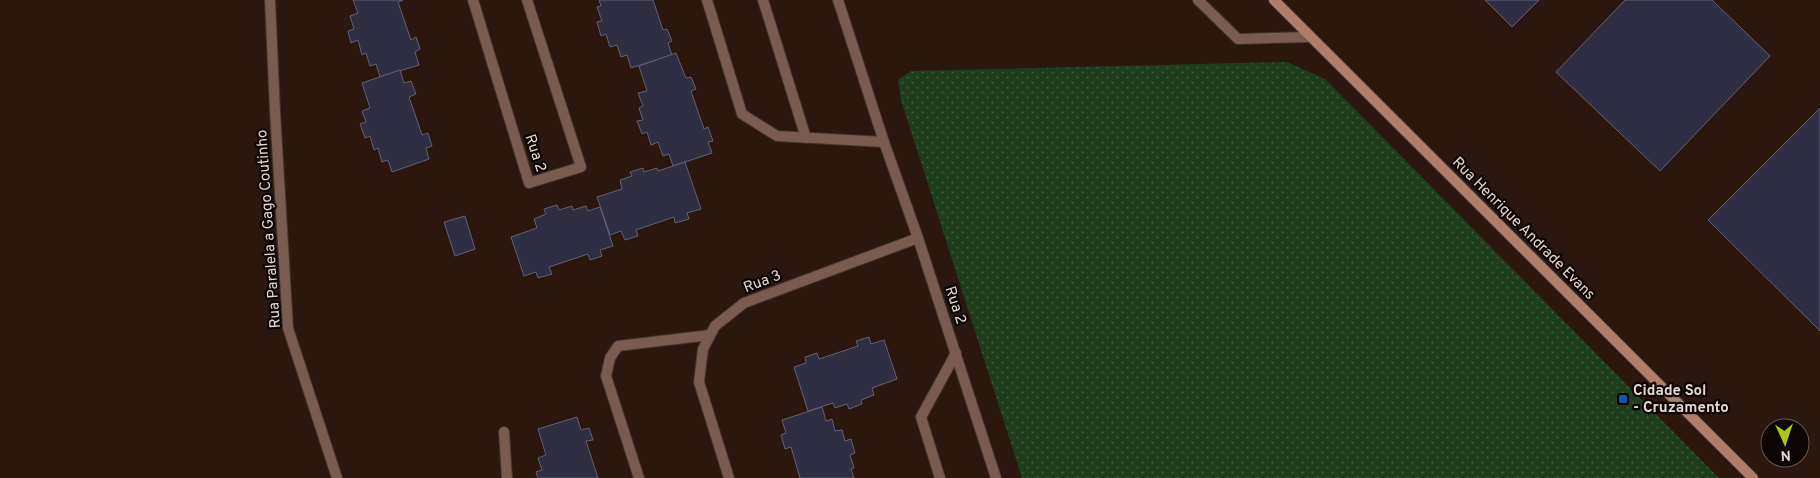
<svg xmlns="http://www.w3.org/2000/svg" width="1820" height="478" font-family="Overpass,sans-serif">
<defs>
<pattern id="grass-dots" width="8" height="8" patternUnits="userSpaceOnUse" patternTransform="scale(1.25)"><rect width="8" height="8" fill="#1e3d1b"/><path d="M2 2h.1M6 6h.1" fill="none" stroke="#3f583b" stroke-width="1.8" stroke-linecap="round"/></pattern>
</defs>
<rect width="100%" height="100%" fill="#2b170e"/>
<path fill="url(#grass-dots)" d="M1287,62L1325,79L1719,478H1022L901,100L898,80L911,71Z"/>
<g fill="#2f2e43" stroke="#606077">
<path d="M353,0H403L398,2L411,40L416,37L420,49L415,52L419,65L380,77L376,64L370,66L366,53L362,55L358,40L351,43L348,31L354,29L350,16L358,13Z"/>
<path d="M599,0H653L663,30L667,29L672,41L668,43L672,55L631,68L627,55L621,57L617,45L610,47L606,34L601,36L597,22L602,21L597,7L601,6Z"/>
<path d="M1485,0H1539L1512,27Z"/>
<path d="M1625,0H1712L1770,56L1660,171L1556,72Z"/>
<path d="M676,53L686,78L691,77L696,89L691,91L704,129L708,127L713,141L708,142L712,153L673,166L669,154L663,156L658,142L651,145L647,132L642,134L637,121L643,120L639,108L643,106L638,93L647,91L639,66Z"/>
<path d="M400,70L404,83L411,81L416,94L409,97L422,135L428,133L432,146L426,148L429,159L392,172L388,160L382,162L378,148L374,150L370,136L365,138L360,124L366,122L362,111L370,108L362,83Z"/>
<path d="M1820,108V331L1708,220Z"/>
<path d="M685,162L701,209L687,213L689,219L675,223L674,217L636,230L638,236L625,240L621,231L610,235L597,197L622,189L620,180L632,176L630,172L643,168L644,172L657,168L658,171Z"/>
<path d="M557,205L559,210L572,206L573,210L586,206L588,211L600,207L613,246L600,250L602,256L590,260L588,254L549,267L552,274L538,278L536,272L524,276L511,237L537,228L534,219L546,214L544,209Z"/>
<path d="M465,216L475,249L455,256L444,222Z"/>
<path d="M869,337L871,344L884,340L897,379L872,388L874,395L861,400L862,404L849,409L847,404L835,408L833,403L808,411L794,367L806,363L805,357L817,353L819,359L858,346L856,341Z"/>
<path d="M822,407L826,421L832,419L835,431L842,430L845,441L851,439L855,453L850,455L854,468L851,469L854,478H800L791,447L785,449L781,435L786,433L782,420Z"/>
<path d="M577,417L581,430L589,428L593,440L586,441L598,478H538L536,472L542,470L538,458L546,455L538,429Z"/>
</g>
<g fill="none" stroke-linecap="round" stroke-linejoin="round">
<g stroke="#453229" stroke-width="12">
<g id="service">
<path d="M707,0L742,114L777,136L884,142"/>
<path d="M763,0L806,138"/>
<path d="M1198,0L1238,39L1310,37"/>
<path d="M940,478L921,417L956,353"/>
</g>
</g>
<g stroke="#453229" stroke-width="12">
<g id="minor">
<path d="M270,0L275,111L288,328L337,478"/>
<path d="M473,0L529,183L581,167L527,0"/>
<path d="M838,0L884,142L918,238L996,478"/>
<path d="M504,432L507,478"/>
<path d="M639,478L606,376L610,358L618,346L710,335"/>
<path d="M729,478L699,382L703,349L715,326L744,303L918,238"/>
</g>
</g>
<g stroke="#453229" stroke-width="12">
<path id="secondary" d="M1274,0L1753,478"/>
</g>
<use href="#service" stroke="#7a5b4f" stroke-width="10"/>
<use href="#minor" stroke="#7a5b4f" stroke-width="10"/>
<use href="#secondary" stroke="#af7e6b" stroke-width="10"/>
</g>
<rect fill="#1a4fb4" stroke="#0d0503" stroke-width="2" x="1618" y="394" width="10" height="10" rx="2.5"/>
<g text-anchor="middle" stroke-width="4.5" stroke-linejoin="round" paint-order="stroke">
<g font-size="15" fill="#e5d7d0" stroke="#0d0503">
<text transform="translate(536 153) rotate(72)" y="5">Rua 2</text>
<text transform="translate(1524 228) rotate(45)" y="5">Rua Henrique Andrade Evans</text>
<text transform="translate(268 229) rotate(-94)" y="5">Rua Paralela a Gago Coutinho</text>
<text transform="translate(762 281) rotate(-21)" y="5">Rua 3</text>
<text transform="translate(956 305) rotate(72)" y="5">Rua 2</text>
</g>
<g font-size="15" font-weight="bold" fill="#e5d7d0" stroke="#0d0503" text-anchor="start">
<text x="1633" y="395">Cidade Sol<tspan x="1633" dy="17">- Cruzamento</tspan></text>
</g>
</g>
<g transform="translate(1785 443) rotate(177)"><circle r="24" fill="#0d0503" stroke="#635955"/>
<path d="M0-4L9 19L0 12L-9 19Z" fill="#aac718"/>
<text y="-8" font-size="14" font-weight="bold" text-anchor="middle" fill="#e5d7d0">N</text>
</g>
</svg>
